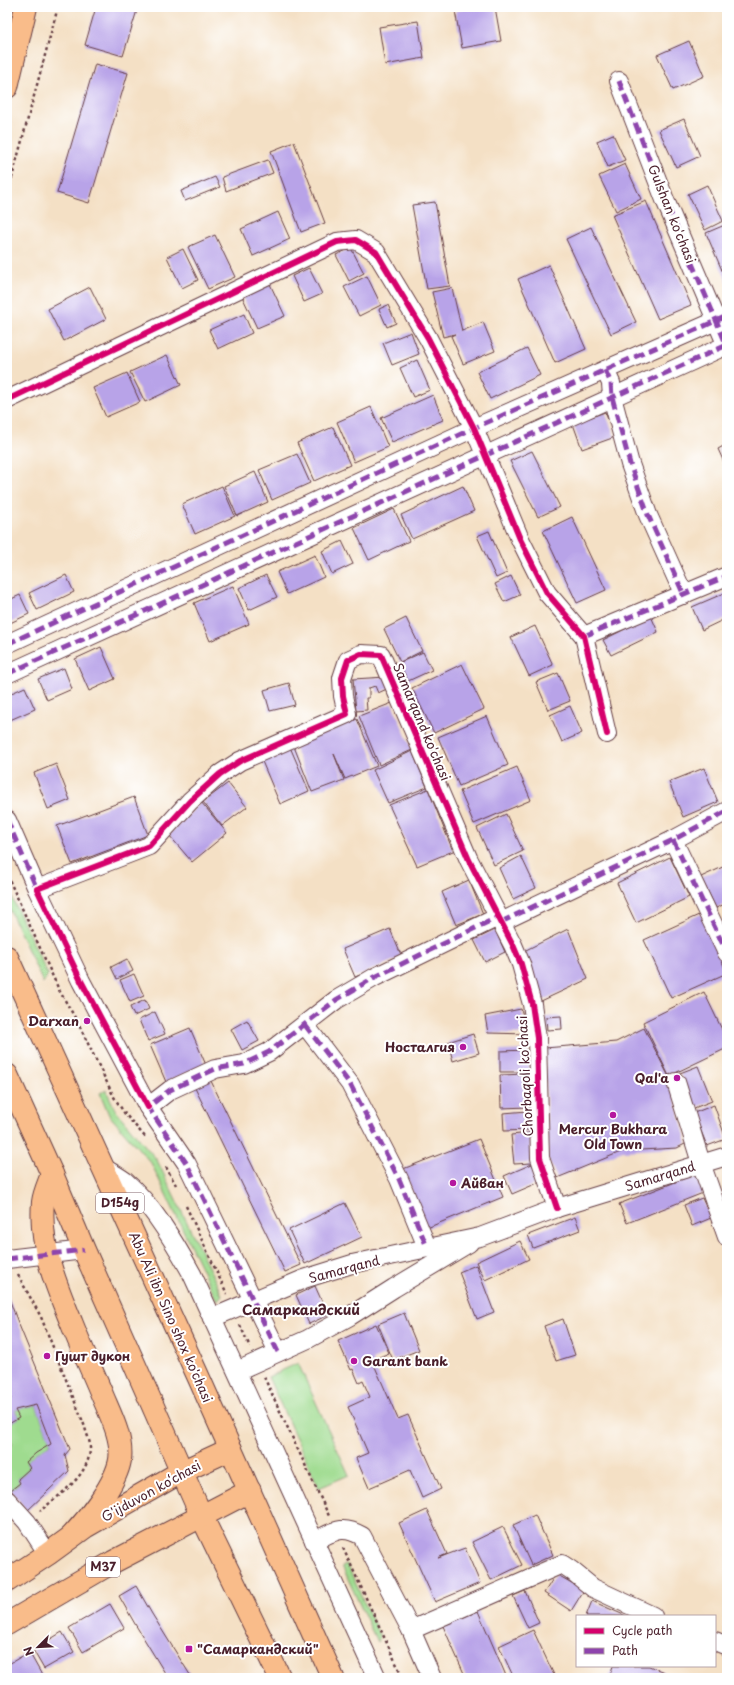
<svg xmlns="http://www.w3.org/2000/svg" width="734" height="1685" font-family="'Playpen Sans',sans-serif">
<rect width="100%" height="100%" fill="#fff"/>
<filter id="ink" filterUnits="userSpaceOnUse"><feTurbulence type="fractalNoise" baseFrequency=".025" numOctaves="2"/><feDisplacementMap in="SourceGraphic" scale="8" xChannelSelector="R" yChannelSelector="G"/><feConvolveMatrix kernelMatrix="1 2 1 2 8 2 1 2 1" color-interpolation-filters="sRGB"/></filter>
<filter id="wash" filterUnits="userSpaceOnUse"><feTurbulence type="fractalNoise" baseFrequency=".012" numOctaves="4" result="noise"/><feDisplacementMap in="SourceGraphic" scale="16" xChannelSelector="R" yChannelSelector="G"/><feGaussianBlur stdDeviation="0.9" result="paint"/><feColorMatrix in="noise" values="0 0 0 0 0 0 0 0 0 0 0 0 0 0 0 0 0 1.4 0 .05"/><feComposite in="paint" operator="in"/></filter>
<g filter="url(#wash)">
<rect width="100%" height="100%" fill="#f4e0c5"/>
<g fill="#9fdb8f" stroke="#747d5d">
<path d="M7,887L48,975L43,983L7,904Z"/>
<path d="M106,1090L116,1111L157,1160L222,1295L217,1301L151,1163L109,1115L100,1093Z"/>
<path d="M298,1363L349,1475L319,1488L268,1377Z"/>
<path d="M36,1405L51,1444L36,1453L26,1462L30,1468L18,1479L20,1483L11,1490L7,1485V1447L13,1444L7,1436V1425L19,1418L15,1410Z"/>
<path d="M347,1564L380,1637L377,1642L342,1566Z"/>
</g>
<g id="blocks">
<g fill="#b8a3e8">
<path d="M96,7H138L123,56L85,45Z"/>
<path d="M476,7H495L501,41L462,48L455,11Z"/>
<path d="M418,21L424,58L385,65L379,27Z"/>
<path d="M689,41L704,76L673,90L657,55Z"/>
<path d="M95,64L128,73L89,203L57,193Z"/>
<path d="M684,119L700,156L676,167L659,130Z"/>
<path d="M613,134L625,160L608,167L597,141Z"/>
<path d="M294,142L325,223L301,232L271,151Z"/>
<path d="M268,160L273,173L226,191L222,177Z"/>
<path d="M625,164L641,199L616,211L599,176Z"/>
<path d="M215,177L220,187L185,201L181,191Z"/>
<path d="M707,185L723,221L705,230L688,194Z"/>
<path d="M646,201L691,305L658,319L612,215Z"/>
<path d="M435,202L450,286L427,289L412,205Z"/>
<path d="M278,212L290,239L253,256L241,229Z"/>
<path d="M727,224V282L706,233Z"/>
<path d="M591,227L636,322L611,334L566,239Z"/>
<path d="M215,235L235,277L208,289L188,247Z"/>
<path d="M351,248L364,273L349,281L336,255Z"/>
<path d="M183,249L198,280L182,288L167,257Z"/>
<path d="M549,265L586,349L555,363L518,279Z"/>
<path d="M309,268L322,294L304,302L292,276Z"/>
<path d="M367,276L381,305L359,316L344,287Z"/>
<path d="M270,284L285,316L257,328L242,296Z"/>
<path d="M90,287L106,319L64,341L48,309Z"/>
<path d="M452,288L462,331L483,322L495,351L463,364L451,336L455,334L443,337L432,292Z"/>
<path d="M388,305L396,323L387,327L379,309Z"/>
<path d="M244,314L252,333L218,349L209,330Z"/>
<path d="M411,332L419,354L392,365L383,343Z"/>
<path d="M527,348L540,375L490,399L477,372Z"/>
<path d="M167,355L181,385L145,402L130,372Z"/>
<path d="M417,360L430,390L413,397L400,368Z"/>
<path d="M127,373L140,402L106,417L93,388Z"/>
<path d="M433,395L443,420L392,442L381,418Z"/>
<path d="M371,407L388,447L354,462L337,422Z"/>
<path d="M605,412L615,437L582,449L573,424Z"/>
<path d="M333,427L350,465L314,481L297,443Z"/>
<path d="M727,444V469L718,449Z"/>
<path d="M532,451L560,507L538,517L510,461Z"/>
<path d="M297,454L310,483L272,500L259,470Z"/>
<path d="M255,472L268,502L237,516L224,486Z"/>
<path d="M222,486L235,516L195,534L182,504Z"/>
<path d="M463,486L474,511L412,539L401,515Z"/>
<path d="M394,509L409,541L369,560L354,528Z"/>
<path d="M572,517L606,590L577,603L543,531Z"/>
<path d="M489,531L507,573L496,578L477,536Z"/>
<path d="M342,541L353,564L332,574L322,551Z"/>
<path d="M315,555L324,577L287,594L277,572Z"/>
<path d="M66,575L74,592L37,610L29,593Z"/>
<path d="M266,575L277,597L249,610L239,588Z"/>
<path d="M511,576L520,595L504,602L495,584Z"/>
<path d="M233,586L249,624L210,641L194,603Z"/>
<path d="M727,592V618L702,630L692,607Z"/>
<path d="M20,595L29,614L8,624L7,621V601Z"/>
<path d="M651,616L658,632L611,655L603,640Z"/>
<path d="M406,618L422,651L400,662L384,629Z"/>
<path d="M535,626L553,665L529,676L511,637Z"/>
<path d="M101,647L115,679L89,691L75,659Z"/>
<path d="M423,652L432,670L408,681L399,663Z"/>
<path d="M462,664L484,709L434,733L412,688Z"/>
<path d="M64,668L72,689L47,700L38,679Z"/>
<path d="M558,673L570,701L548,710L536,682Z"/>
<path d="M386,677L389,688L378,693L375,686L369,688V698H366L367,710L356,711L353,679Z"/>
<path d="M289,683L295,705L270,711L264,690Z"/>
<path d="M25,687L35,709L10,720L7,713V695Z"/>
<path d="M392,703L412,750L379,765L359,716Z"/>
<path d="M570,706L582,733L562,742L550,715Z"/>
<path d="M487,716L508,765L459,786L438,737Z"/>
<path d="M357,719L377,766L345,779L334,754L344,780L312,792L293,744L325,733Z"/>
<path d="M290,747L309,791L280,804L261,759Z"/>
<path d="M412,751L427,787L388,803L373,770Z"/>
<path d="M56,764L70,800L48,809L34,773Z"/>
<path d="M517,767L531,800L474,824L460,791Z"/>
<path d="M704,768L718,802L683,817L669,782Z"/>
<path d="M228,783L247,807L222,826L203,802Z"/>
<path d="M428,789L453,851L417,866L389,805Z"/>
<path d="M134,797L148,835L72,864L57,826Z"/>
<path d="M201,802L227,833L192,862L169,835Z"/>
<path d="M506,814L523,851L494,865L477,828Z"/>
<path d="M521,856L536,888L513,899L499,868Z"/>
<path d="M670,857L689,897L636,923L617,883Z"/>
<path d="M727,865V903L716,908L701,877Z"/>
<path d="M469,880L483,914L456,925L442,892Z"/>
<path d="M701,914L727,973L671,998L644,940Z"/>
<path d="M390,929L402,957L355,977L343,949Z"/>
<path d="M568,929L588,979L539,1002L524,951Z"/>
<path d="M495,930L505,952L485,962L474,940Z"/>
<path d="M127,959L133,971L117,979L111,967Z"/>
<path d="M134,974L144,996L130,1002L120,980Z"/>
<path d="M704,992L727,1040V1048L669,1076L643,1022Z"/>
<path d="M145,1000L149,1009L134,1016L130,1007Z"/>
<path d="M521,1009L528,1034L488,1033L485,1016Z"/>
<path d="M155,1012L165,1034L148,1041L139,1020Z"/>
<path d="M561,1016L562,1029L547,1030L546,1017Z"/>
<path d="M247,1020L259,1041L242,1050L231,1029Z"/>
<path d="M190,1028L206,1065L166,1082L150,1045Z"/>
<path d="M644,1028L669,1077L687,1143L677,1148L623,1151L557,1178L548,1159L545,1048L616,1042Z"/>
<path d="M473,1034L479,1053L453,1061L448,1042Z"/>
<path d="M528,1050L529,1072H500V1051Z"/>
<path d="M698,1066L712,1101L694,1108L680,1073Z"/>
<path d="M527,1074L529,1107L501,1108L500,1075Z"/>
<path d="M210,1079L301,1265L285,1272L194,1086Z"/>
<path d="M714,1105L726,1139L707,1146L694,1113Z"/>
<path d="M528,1111L529,1130L504,1131L503,1113Z"/>
<path d="M530,1133L532,1163L514,1164L511,1135Z"/>
<path d="M479,1139L503,1197L427,1228L403,1169Z"/>
<path d="M532,1164L540,1182L512,1194L504,1176Z"/>
<path d="M696,1174L703,1193L627,1223L619,1204Z"/>
<path d="M702,1198L711,1218L692,1226L684,1205Z"/>
<path d="M345,1203L362,1237L305,1264L289,1230Z"/>
<path d="M575,1217L580,1230L533,1248L528,1235Z"/>
<path d="M520,1241L529,1259L485,1280L476,1262Z"/>
<path d="M476,1265L494,1312L477,1319L459,1272Z"/>
<path d="M315,1286L328,1315L309,1324L296,1295Z"/>
<path d="M7,1293L17,1320L70,1449L65,1455L69,1471L27,1511L11,1490L20,1483L18,1479L30,1468L26,1462L36,1453L51,1444L36,1405L15,1410L19,1418L7,1425V1401L11,1399L7,1386Z"/>
<path d="M404,1313L419,1350L393,1360L378,1324Z"/>
<path d="M563,1319L575,1355L556,1361L544,1326Z"/>
<path d="M376,1324L389,1353L372,1360L398,1419L408,1415L441,1489L422,1498L410,1470L369,1488L356,1458L368,1453L348,1407L370,1397L363,1381L359,1383L353,1369L351,1370L338,1341Z"/>
<path d="M427,1510L447,1554L438,1558L465,1548L480,1583L435,1602L399,1523Z"/>
<path d="M535,1515L553,1555L531,1565L513,1525Z"/>
<path d="M503,1527L522,1565L491,1580L472,1542Z"/>
<path d="M556,1574L584,1590L571,1611L544,1593Z"/>
<path d="M136,1586L152,1614L192,1678H168L135,1624L119,1596Z"/>
<path d="M525,1591L539,1623L528,1628L513,1596Z"/>
<path d="M592,1601L626,1616H586Z"/>
<path d="M110,1604L124,1628L83,1652L69,1628Z"/>
<path d="M478,1611L507,1678H466L443,1626Z"/>
<path d="M533,1630L554,1675L547,1678H514L499,1646Z"/>
<path d="M62,1632L74,1652L44,1669L33,1650Z"/>
<path d="M29,1652L43,1677L7,1678V1665Z"/>
<path d="M613,1666H649L669,1674L668,1678H609Z"/>
</g>
</g>
</g>
<g filter="url(#ink)">
<use href="#blocks" fill-opacity="0" stroke="#643c42" stroke-width="1"/>
<g fill="none" stroke-linecap="round" stroke-linejoin="round">
<g stroke="#643c42" stroke-width="20">
<g id="minor">
<path d="M619,81L665,200L727,346"/>
<path d="M605,370L611,383L612,397L630,464L648,515L684,595"/>
<path d="M7,400L337,242L356,240L376,252L428,338L474,428L520,539L547,593L584,636L607,734"/>
<path d="M584,636L727,576"/>
<path d="M7,644L474,428L727,316"/>
<path d="M7,674L727,345"/>
<path d="M7,820L37,889"/>
<path d="M673,840L727,953"/>
<path d="M501,922L673,840L727,811"/>
<path d="M305,1025L350,1084L399,1179L427,1247"/>
<path d="M676,1082L701,1163L727,1237"/>
<path d="M148,1107L81,981L37,889L149,846L190,801L220,774L240,761L347,714L343,696L342,678L348,660L361,654L381,655L469,860L513,945L521,964L532,1004L537,1038L540,1158L557,1208"/>
<path d="M104,1168C111,1172 118,1176 125,1181C152,1204 175,1243 192,1274L377,1678"/>
<path d="M7,1259L84,1250"/>
<path d="M212,1318L304,1279L352,1264L480,1237L557,1208L727,1156"/>
<path d="M278,1352L187,1164L148,1107L170,1090L215,1069L244,1064L269,1052L336,1000L375,977L498,917"/>
<path d="M237,1371L308,1339L350,1316L394,1288L469,1243"/>
<path d="M7,1500L27,1522L48,1554"/>
<path d="M314,1541C334,1532 341,1524 362,1536L411,1630L432,1678"/>
<path d="M411,1630L562,1564L571,1570L593,1588L653,1616"/>
<path d="M715,1641L727,1646"/>
</g>
</g>
<g stroke="#643c42" stroke-width="24">
<g id="major">
<path d="M7,87L26,7"/>
<path d="M7,957L198,1376L333,1678"/>
<path d="M7,1075L52,1174L84,1250L201,1515L280,1678"/>
<path d="M52,1174C49,1183 44,1193 43,1202C39,1246 56,1285 72,1324C82,1349 93,1373 103,1397C111,1416 123,1439 120,1460C116,1484 88,1519 72,1536"/>
<path d="M7,1581L48,1554L85,1527L181,1472L231,1449"/>
<path d="M7,1624L113,1562L250,1491"/>
</g>
</g>
<g stroke="#643c42" stroke-width="2.5" stroke-dasharray="3 3" stroke-linecap="butt">
<path d="M7,196L58,7"/>
<path d="M7,875L59,990L77,1021L114,1097L125,1114L146,1138"/>
<path d="M166,1167L176,1185"/>
<path d="M186,1206L227,1294"/>
<path d="M18,1275L41,1317L85,1427C86,1433 90,1440 90,1446C91,1475 60,1494 40,1511"/>
<path d="M240,1325L250,1347"/>
<path d="M264,1377L329,1516"/>
<path d="M343,1548L403,1678"/>
</g>
<use href="#minor" stroke="#fff" stroke-width="18"/>
<use href="#major" stroke="#f9bc8a" stroke-width="22"/>
<g stroke="#8e44ad" stroke-width="5" stroke-dasharray="10 5" stroke-linecap="butt">
<path d="M619,81L665,200L727,346"/>
<path d="M605,370L611,383L612,397L630,464L648,515L684,595"/>
<path d="M584,636L727,576"/>
<path d="M7,644L474,428L727,316"/>
<path d="M7,674L727,345"/>
<path d="M7,820L37,889"/>
<path d="M673,840L727,953"/>
<path d="M501,922L673,840L727,811"/>
<path d="M305,1025L350,1084L399,1179L427,1247"/>
<path d="M7,1259L84,1250"/>
<path d="M278,1352L187,1164L148,1107L170,1090L215,1069L244,1064L269,1052L336,1000L375,977L498,917"/>
</g>
<g stroke="#fff" stroke-width="8">
<g id="cycleway">
<path d="M7,400L337,242L356,240L376,252L428,338L474,428L520,539L547,593L584,636L607,734"/>
<path d="M148,1107L81,981L37,889L149,846L190,801L220,774L240,761L347,714L343,696L342,678L348,660L361,654L381,655L469,860L513,945L521,964L532,1004L537,1038L540,1158L557,1208"/>
</g>
</g>
<use href="#cycleway" stroke="#d6006c" stroke-width="6"/>
</g>
</g>
<g fill="#b5179e" stroke="#fff" stroke-width="1.5">
<circle cx="87" cy="1021" r="4"/>
<circle cx="463" cy="1047" r="4"/>
<circle cx="677" cy="1078" r="4"/>
<circle cx="613" cy="1115" r="4"/>
<circle cx="453" cy="1183" r="4"/>
<circle cx="47" cy="1356" r="4"/>
<circle cx="354" cy="1361" r="4"/>
<rect x="185" y="1645" width="8" height="8" rx="2"/>
</g>
<g text-anchor="middle" stroke-width="4" stroke-linejoin="round" paint-order="stroke">
<g fill="#fff" stroke="#80626b" stroke-width="1">
<rect x="96" y="1193" width="48" height="20" rx="3"/>
<rect x="86" y="1557" width="34" height="20" rx="3"/>
</g>
<g font-size="12" font-weight="bold" fill="#4a1f2b">
<text x="120" y="1207">D154g</text>
<text x="103" y="1571">M37</text>
</g>
<g font-size="13" fill="#4a1f2b" stroke="#fff">
<text transform="translate(672 214) rotate(68)" y="5">Gulshan ko'chasi</text>
<text transform="translate(422 722) rotate(67)" y="5">Samarqand ko'chasi</text>
<text transform="translate(525 1076) rotate(-93)" y="5">Chorbaqoli ko'chasi</text>
<text transform="translate(660 1176) rotate(-17)" y="5">Samarqand</text>
<text transform="translate(344 1269) rotate(-15)" y="5">Samarqand</text>
<text transform="translate(171 1317) rotate(66)" y="5">Abu Ali ibn Sino shox ko'chasi</text>
<text transform="translate(151 1491) rotate(-29)" y="5">G'ijduvon ko‘chasi</text>
</g>
<g font-size="13" font-weight="bold" fill="#4a1f2b" stroke="#fff" text-anchor="start">
<text x="79" y="1026" text-anchor="end">Darxan</text>
<text x="455" y="1052" text-anchor="end">Носталгия</text>
<text x="669" y="1083" text-anchor="end">Qal'a</text>
<text x="613" y="1134" text-anchor="middle">Mercur Bukhara<tspan x="613" dy="15">Old Town</tspan></text>
<text x="461" y="1188">Айван</text>
<text x="55" y="1361">Гушт дукон</text>
<text x="362" y="1366">Garant bank</text>
<text x="197" y="1654">"Самаркандский"</text>
</g>
<g font-size="14" font-weight="bold" fill="#4a1f2b" stroke="#fff">
<text x="301" y="1315">Самаркандский</text>
</g>
</g>
<rect width="734" height="1685" fill="none" stroke="#fff" stroke-width="24"/>
<rect x="576" y="1615" width="140" height="52" fill="#ffffff" stroke="#b7a5aa"/>
<rect x="584" y="1628" width="20" height="6" fill="#d6006c" stroke="#b7a5aa"/>
<text x="612" y="1635" font-size="12" fill="#4a1f2b">Cycle path</text>
<rect x="584" y="1648" width="20" height="6" fill="#8e44ad" stroke="#b7a5aa"/>
<text x="612" y="1655" font-size="12" fill="#4a1f2b">Path</text>
<g transform="translate(38 1647) rotate(246)" stroke="#ffffff" stroke-width="3" paint-order="stroke">
<path d="M0-3L7 15L0 10L-7 15Z" fill="#4a1f2b"/>
<text y="-6" font-size="11" font-weight="bold" text-anchor="middle" fill="#4a1f2b">N</text>
</g>
</svg>
